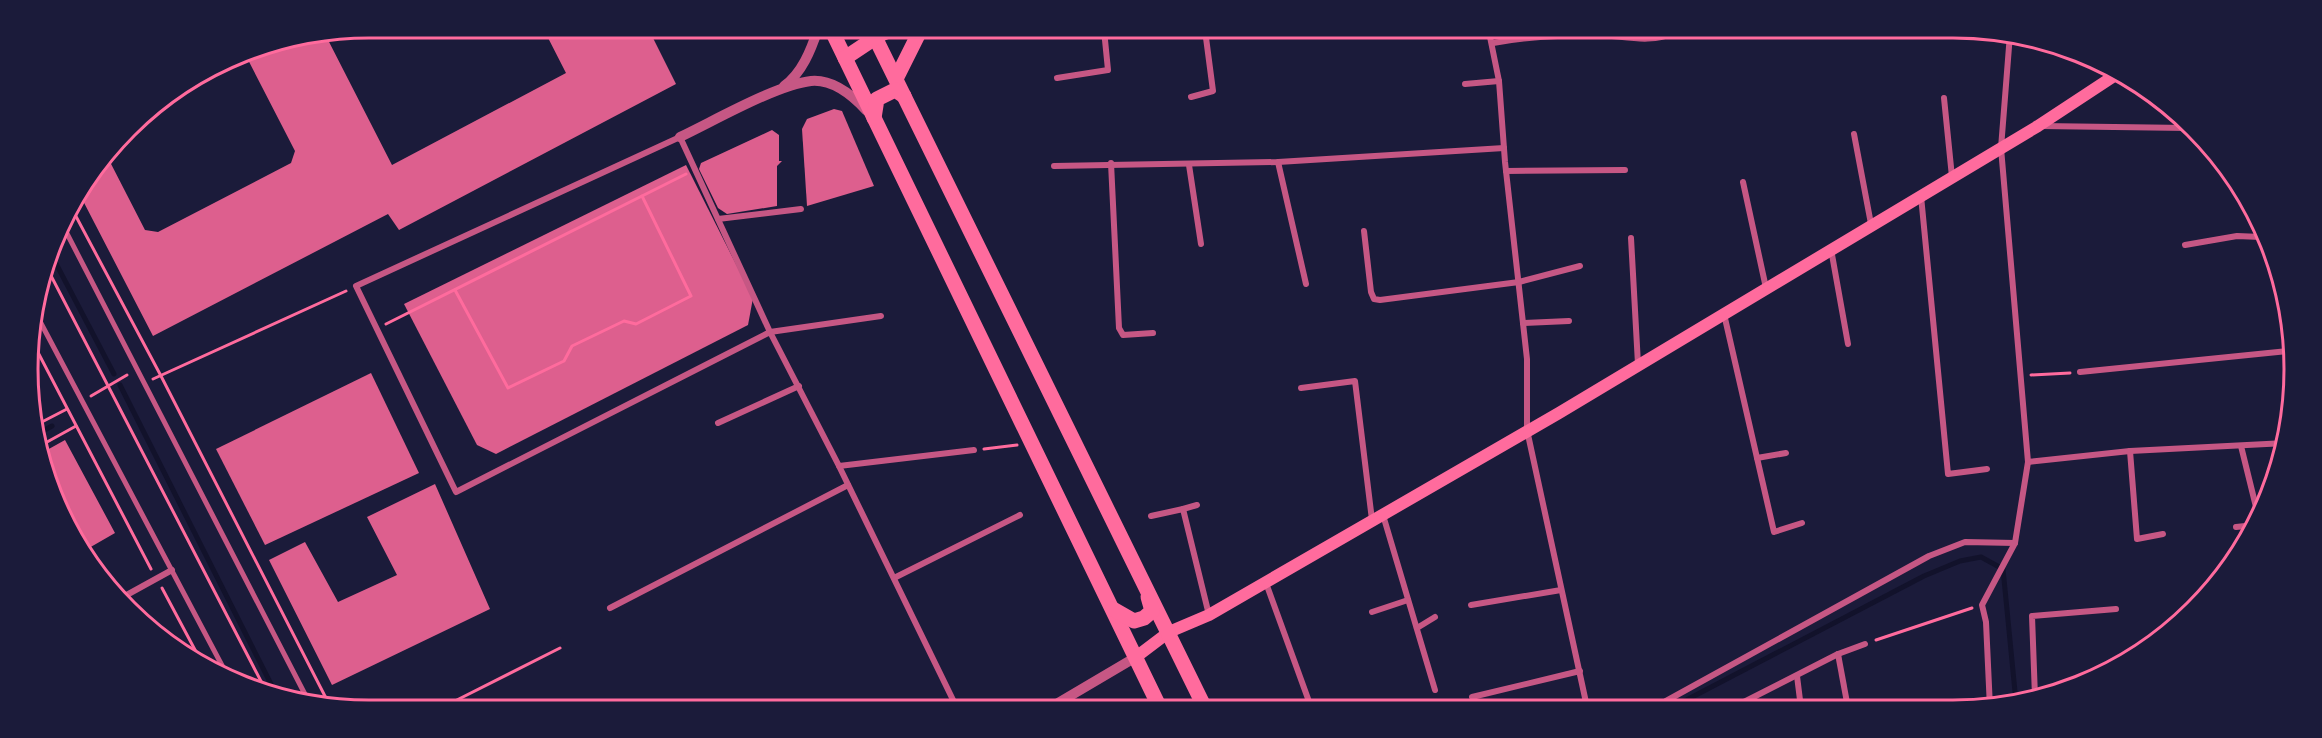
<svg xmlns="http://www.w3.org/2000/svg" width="2322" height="738" font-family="'Zilla Slab',serif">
<rect width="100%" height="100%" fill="#1b1b3a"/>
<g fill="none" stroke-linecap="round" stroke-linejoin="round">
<g stroke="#12122b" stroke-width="5">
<path d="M51,254L114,374"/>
<path d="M120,385L276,694"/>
<path d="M37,434L52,426"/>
<path d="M1673,707L1924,576L1960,561L1981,557L2003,569L2016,702"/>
</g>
</g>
<g fill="#dd5f8e">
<path d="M543,28H593L598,37L618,28H648L676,84L399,230L388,214L153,336L80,195L108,158L145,230L158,232L291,163L295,151L244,52L326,36L392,165L566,73Z"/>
<path d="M834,109L842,111L874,186L807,206L802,129L807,119Z"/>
<path d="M772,130L779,135V161H782L777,166V206L727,214L718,208L699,169L701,163Z"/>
<path d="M686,165L753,298L748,325L496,454L477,445L404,304Z"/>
<path d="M371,373L419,473L265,545L216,449Z"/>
<path d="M65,440L115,533L82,552L39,457L38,455Z"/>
<path d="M435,484L490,609L332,685L269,560L305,542L338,602L397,575L367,517Z"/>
</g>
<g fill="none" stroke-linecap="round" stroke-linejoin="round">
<g stroke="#ff6b9d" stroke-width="3">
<path d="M71,207L161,376L329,704"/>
<path d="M47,268L265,689"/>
<path d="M455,290L508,388L564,361L572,346L624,321L636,324L691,296L642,196"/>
<path d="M386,324L686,174"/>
<path d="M31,339L151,569"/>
<path d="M2031,375L2070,373"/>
<path d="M153,379L346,291"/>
<path d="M91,396L127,375"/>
<path d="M36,425L67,409"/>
<path d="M38,447L76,426"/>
<path d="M984,449L1017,445"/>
<path d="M162,588L202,663"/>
<path d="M1876,640L1972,608"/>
<path d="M447,705L560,648"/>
</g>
<g stroke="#c65784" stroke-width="5">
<path d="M61,222L310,704"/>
<path d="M34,310L226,673"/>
</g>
<g stroke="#c65784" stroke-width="6">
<path d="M1489,32L1499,81L1505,162L1527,359V430L1587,707"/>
<path d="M1493,43C1526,37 1560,35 1594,35C1623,35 1648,45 1676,32"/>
<path d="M1057,78L1108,70L1104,30"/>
<path d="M1465,84L1499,81"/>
<path d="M1191,97L1213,91L1205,30"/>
<path d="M1944,98L1952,177"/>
<path d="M2041,126L2187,128"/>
<path d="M1854,134L1871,224"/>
<path d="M1278,162L1306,284"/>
<path d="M1111,163L1119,328L1123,335L1153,333"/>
<path d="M1189,165L1201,244"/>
<path d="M1054,166L1278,162L1504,148"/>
<path d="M1506,171L1625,170"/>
<path d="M1743,182L1766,288"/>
<path d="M1921,196L1948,474L1987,469"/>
<path d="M718,219L801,209"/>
<path d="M1364,231L1371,292L1374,299L1380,300L1519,282L1580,266"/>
<path d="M1631,238L1638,364"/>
<path d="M2185,245L2237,236L2261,237"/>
<path d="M1831,249L1848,344"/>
<path d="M1724,314L1774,532L1802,523"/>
<path d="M881,316L770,332L456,492L356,286L680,137L770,332L839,466L956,706"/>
<path d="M1523,323L1569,321"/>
<path d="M2080,372L2288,351"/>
<path d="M1301,388L1355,381L1372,520"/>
<path d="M718,423L799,386"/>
<path d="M2241,446L2258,515"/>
<path d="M2130,451L2137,539L2163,534"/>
<path d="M1757,458L1786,453"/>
<path d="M2028,462L2130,451L2286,443"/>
<path d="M839,466L974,450"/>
<path d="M1183,509L1197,505"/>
<path d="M1383,515L1435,690"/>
<path d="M1151,516L1183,509L1209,615"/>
<path d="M2236,527L2255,525"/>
<path d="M894,578L1020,515"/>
<path d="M1266,583L1311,707"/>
<path d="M123,597L172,570"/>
<path d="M1471,605L1561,590"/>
<path d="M610,608L848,485"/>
<path d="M1372,612L1408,600"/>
<path d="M1417,628L1435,617"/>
<path d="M1838,654L1848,708"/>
<path d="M1797,676L1801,708"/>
<path d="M1472,697L1580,671"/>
<path d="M2035,697L2032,616L2116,609"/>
<path d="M1666,701L1929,556L1965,542L2015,543"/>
<path d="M1734,707L1838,654L1865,644"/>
<path d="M1990,708L1986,622L1982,605L2015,543L2028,462L2001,148L2010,34"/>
</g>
<g stroke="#c65784" stroke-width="10">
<path d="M784,86C802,73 811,50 818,29"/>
<path d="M680,137C714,121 776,85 811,81C833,79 852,95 866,110"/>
<path d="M1053,706L1136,657"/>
</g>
<g stroke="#ff6b9d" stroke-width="12">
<path d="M875,38L898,29"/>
<path d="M1136,657L1169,632L1209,615L1559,413L2038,126L2117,74"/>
</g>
<g stroke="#ff6b9d" stroke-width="15">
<path d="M831,29L1159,706"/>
<path d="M871,29L1204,706"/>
<path d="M845,58L875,38"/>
<path d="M896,79L921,29"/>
<path d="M874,118L877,99L895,90L904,96"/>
<path d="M1113,609L1134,621L1144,618L1152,611L1148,597"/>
</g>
</g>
<path d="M0 0H2322V738H0ZM369 38H1953A331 331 0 0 1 2284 369V369A331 331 0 0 1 1953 700H369A331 331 0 0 1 38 369V369A331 331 0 0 1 369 38Z" fill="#1b1b3a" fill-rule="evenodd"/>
<path fill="none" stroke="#ff6b9d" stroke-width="3" d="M369 38H1953A331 331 0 0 1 2284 369V369A331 331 0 0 1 1953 700H369A331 331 0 0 1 38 369V369A331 331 0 0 1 369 38Z"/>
</svg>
